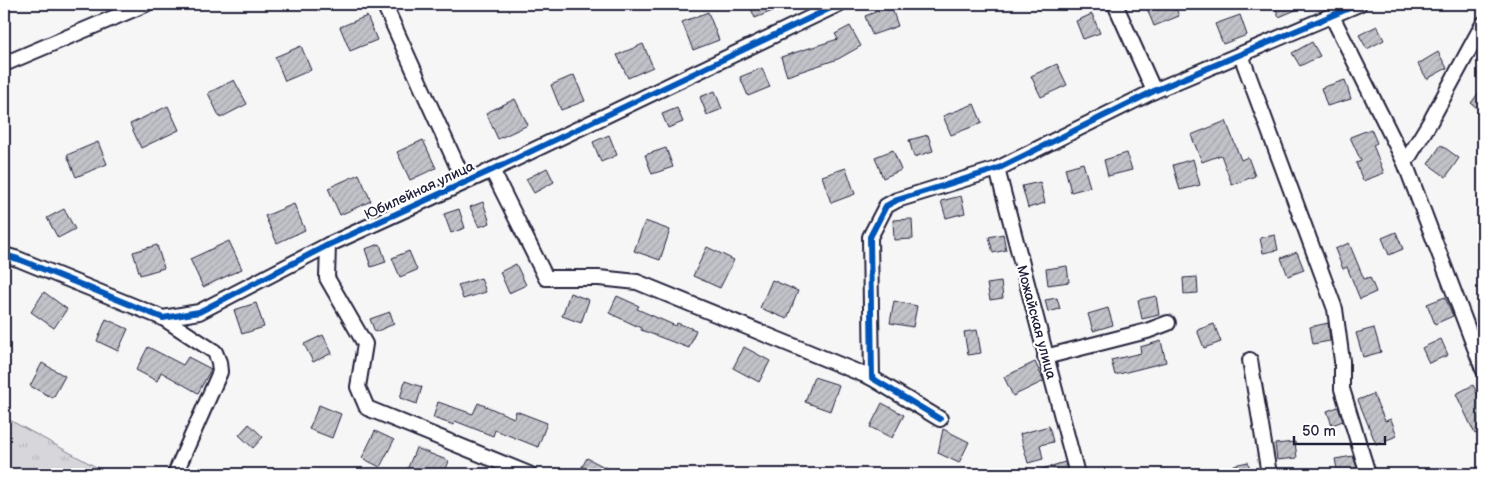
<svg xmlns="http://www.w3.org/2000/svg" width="1487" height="478" font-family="'Balsamiq Sans',sans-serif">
<defs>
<pattern id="grass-tufts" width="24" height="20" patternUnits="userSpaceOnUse" patternTransform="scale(1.25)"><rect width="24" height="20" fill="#d7d7db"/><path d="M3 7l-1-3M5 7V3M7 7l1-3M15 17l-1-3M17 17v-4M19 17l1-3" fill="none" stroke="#b8b8bd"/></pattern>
<pattern id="building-hatch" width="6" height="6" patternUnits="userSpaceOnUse" patternTransform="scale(1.25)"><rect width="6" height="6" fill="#c2c2c9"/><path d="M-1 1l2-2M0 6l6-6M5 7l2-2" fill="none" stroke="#a6a6ae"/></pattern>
</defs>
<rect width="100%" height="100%" fill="#f6f6f7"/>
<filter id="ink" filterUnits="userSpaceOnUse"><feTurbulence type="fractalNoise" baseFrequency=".02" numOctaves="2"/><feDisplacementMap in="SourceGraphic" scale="10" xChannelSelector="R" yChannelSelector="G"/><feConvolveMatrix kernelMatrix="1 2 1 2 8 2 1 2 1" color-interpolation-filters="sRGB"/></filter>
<g filter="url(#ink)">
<path fill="url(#grass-tufts)" stroke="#7c7c8b" d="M4,417L109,474H4Z"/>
<g fill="url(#building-hatch)" stroke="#22223b">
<path d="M749,4H790L755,18Z"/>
<path d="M1145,4H1174L1179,16L1154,26Z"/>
<path d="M1274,4H1310L1279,17Z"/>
<path d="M891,6L898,26L872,35L865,16Z"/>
<path d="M708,12L719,40L693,50L682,22Z"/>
<path d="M1092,14L1100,33L1083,39L1076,21Z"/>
<path d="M1240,15L1247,35L1223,44L1215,24Z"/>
<path d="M367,16L377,40L350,51L340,27Z"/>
<path d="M850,26L861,46L838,59L787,76L781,57L838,39L835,34Z"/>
<path d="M1377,26L1384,40L1367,49L1359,35Z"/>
<path d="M1312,42L1320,56L1300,66L1292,53Z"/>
<path d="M643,44L653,67L628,78L617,55Z"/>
<path d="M301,46L311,70L285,81L275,57Z"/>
<path d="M1438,52L1447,68L1427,79L1418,64Z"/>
<path d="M1057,64L1067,85L1041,97L1031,76Z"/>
<path d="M762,68L770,87L748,96L740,77Z"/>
<path d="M574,75L585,101L561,110L551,85Z"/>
<path d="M234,80L247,104L220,118L208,93Z"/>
<path d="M1345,80L1351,99L1327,106L1321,88Z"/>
<path d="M1483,87V113L1471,103Z"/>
<path d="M715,91L722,109L707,115L700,97Z"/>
<path d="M515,99L528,125L498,139L486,113Z"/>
<path d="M974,104L982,123L951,135L943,116Z"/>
<path d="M168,106L179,130L141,148L130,124Z"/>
<path d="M677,108L683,122L668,128L662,114Z"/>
<path d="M1226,121L1241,160L1248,157L1255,176L1232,185L1221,155L1202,162L1191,135Z"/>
<path d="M1371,129L1377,143L1373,145L1384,173L1363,181L1356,163L1361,161L1350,137Z"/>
<path d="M609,135L617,155L601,162L593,142Z"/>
<path d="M928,135L933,151L914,157L909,140Z"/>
<path d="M423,140L436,168L410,180L397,152Z"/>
<path d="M98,142L107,164L76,177L67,155Z"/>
<path d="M1441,145L1459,158L1446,177L1428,164Z"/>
<path d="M666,148L673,167L652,174L645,155Z"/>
<path d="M893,150L901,170L883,178L875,157Z"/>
<path d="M1127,153L1132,170L1108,176L1104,160Z"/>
<path d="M1193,159L1200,185L1180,190L1173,165Z"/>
<path d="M1083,163L1090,187L1071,192L1065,168Z"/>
<path d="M547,168L554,182L534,193L526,179Z"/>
<path d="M846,168L855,194L831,203L822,176Z"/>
<path d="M359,174L371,201L340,215L328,188Z"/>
<path d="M1040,182L1045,203L1028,208L1022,186Z"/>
<path d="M961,196L965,213L946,218L941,201Z"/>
<path d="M483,202L490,223L479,227L470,207Z"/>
<path d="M294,204L305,230L277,243L265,216Z"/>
<path d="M64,209L75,229L58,238L47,218Z"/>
<path d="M459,209L465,228L451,233L444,214Z"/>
<path d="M912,219L913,239L894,240L893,220Z"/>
<path d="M645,221L670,230L660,260L634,251Z"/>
<path d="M1396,232L1403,249L1389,255L1382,238Z"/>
<path d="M1003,234L1006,250L993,253L989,237Z"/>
<path d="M1275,235L1278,250L1263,253L1260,238Z"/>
<path d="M229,241L242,269L203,287L190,259Z"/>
<path d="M1349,243L1364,279L1370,277L1376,292L1360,299L1347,267L1343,269L1335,249Z"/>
<path d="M380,244L386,262L371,267L365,249Z"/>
<path d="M157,245L164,268L140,275L133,252Z"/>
<path d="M707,247L734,260L720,288L693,276Z"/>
<path d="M409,251L417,270L400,277L392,258Z"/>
<path d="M1297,252L1304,270L1288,276L1281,258Z"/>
<path d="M516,264L526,285L509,293L500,272Z"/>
<path d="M1067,266L1069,282L1048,285L1046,269Z"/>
<path d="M1197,277L1198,293L1184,294L1183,278Z"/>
<path d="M481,278L486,292L463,299L458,285Z"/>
<path d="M772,280L798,291L787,319L760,308Z"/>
<path d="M1001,282L1003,298L990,300L987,284Z"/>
<path d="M44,292L67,309L54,328L31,312Z"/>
<path d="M570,293L589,300L581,323L562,316Z"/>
<path d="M617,296L639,306L637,309L676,326L677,323L696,330L689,348L641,330V328L609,313Z"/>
<path d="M1156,296L1159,315L1142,319L1138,300Z"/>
<path d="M1445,297L1453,316L1435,324L1427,304Z"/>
<path d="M1057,298L1060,309L1048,312L1045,300Z"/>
<path d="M894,301L917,306L913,327L890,323Z"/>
<path d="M256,303L264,327L242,334L234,310Z"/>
<path d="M1108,308L1113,325L1093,331L1088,314Z"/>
<path d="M390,312L394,324L375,332L370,319Z"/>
<path d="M106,319L128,329L118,351L97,341Z"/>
<path d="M1328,323L1330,341L1313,344L1310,327Z"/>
<path d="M1214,324L1221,342L1204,348L1197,330Z"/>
<path d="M1374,328L1381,352L1363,357L1356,333Z"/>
<path d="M977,330L981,353L968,355L964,332Z"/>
<path d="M323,335L332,353L313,362L304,344Z"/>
<path d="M1441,339L1448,355L1429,363L1422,348Z"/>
<path d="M1161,341L1166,362L1115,375L1111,360L1141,353L1140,347Z"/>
<path d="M148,347L183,365L188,357L211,369L198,393L161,372L157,381L136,370Z"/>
<path d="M744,347L770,361L759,382L733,368Z"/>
<path d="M1035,362L1044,381L1013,396L1004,377Z"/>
<path d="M42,363L65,376L53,398L30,386Z"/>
<path d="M814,377L839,385L830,411L805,402Z"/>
<path d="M405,381L422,387L417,404L400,398Z"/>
<path d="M1473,385L1483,404V430L1475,434L1456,394Z"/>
<path d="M1373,394L1385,421L1391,419L1397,436L1376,444L1358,400Z"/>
<path d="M438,402L473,414L478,403L514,418L516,411L547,423L538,447L495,430L493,436L455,421L454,425L433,418Z"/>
<path d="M882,403L904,415L892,438L870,427Z"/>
<path d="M319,405L341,414L332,438L309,429Z"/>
<path d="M1338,407L1343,421L1332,425L1327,411Z"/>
<path d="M249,424L263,437L253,448L239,435Z"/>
<path d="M1049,426L1053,442L1040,445L1043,459L1028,463L1020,434Z"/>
<path d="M943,429L969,442L959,463L938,453Z"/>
<path d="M375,431L394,440L380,467L362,458Z"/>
<path d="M1295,442L1297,458L1277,460L1275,444Z"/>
<path d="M416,448L449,461L444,474H417L407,470Z"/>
<path d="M1353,456L1359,474H1338L1335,459Z"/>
<path d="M587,458L618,474H578Z"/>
<path d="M1065,462L1068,474H1032V472Z"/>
<path d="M1248,462L1251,474H1235L1234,465Z"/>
</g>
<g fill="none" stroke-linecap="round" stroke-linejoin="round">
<g stroke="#22223b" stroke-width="18">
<g id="minor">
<path d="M384,4L464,181"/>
<path d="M1115,4L1154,91"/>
<path d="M1332,16L1405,163"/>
<path d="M1483,24L1430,122L1405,163L1483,369"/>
<path d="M1241,55L1335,309L1342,361V389L1368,474"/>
<path d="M4,64L146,4"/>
<path d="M997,169L1077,474"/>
<path d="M492,170L546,278H599L637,282L872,378"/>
<path d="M328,245L327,278L365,344L358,387L367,408L529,474"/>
<path d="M4,255L18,259L163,318L199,312L328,245L492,170L839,4"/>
<path d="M163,318L215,352L219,362L220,372L175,474"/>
<path d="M1045,357L1147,331L1168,323"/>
<path d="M1250,360L1269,474"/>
<path d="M940,419L872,378L870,237L886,206L897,200L997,169L1154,91L1359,4"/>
</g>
</g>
<use href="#minor" stroke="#fff" stroke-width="14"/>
<g stroke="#fff" stroke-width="9">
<g id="cycleway">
<path d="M4,255L18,259L163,318L199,312L328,245L492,170L839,4"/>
<path d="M940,419L872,378L870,237L886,206L897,200L997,169L1154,91L1359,4"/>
</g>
</g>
<use href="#cycleway" stroke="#0057b8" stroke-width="6"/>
</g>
</g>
<g text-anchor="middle" stroke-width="4.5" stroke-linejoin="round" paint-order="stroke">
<g font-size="14" fill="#22223b" stroke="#fff">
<text transform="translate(419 190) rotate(-25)" y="5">Юбилейная улица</text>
<text transform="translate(1037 322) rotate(75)" y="5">Можайская улица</text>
</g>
</g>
<rect width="1487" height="478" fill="none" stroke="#fff" stroke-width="20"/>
<rect x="10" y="10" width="1467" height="458" fill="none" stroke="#22223b" stroke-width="2" filter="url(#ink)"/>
<path d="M1294 436v8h91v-8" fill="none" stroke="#22223b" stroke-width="2.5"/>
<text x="1302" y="436" font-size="15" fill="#22223b" stroke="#ffffff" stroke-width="4" paint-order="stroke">50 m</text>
</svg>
